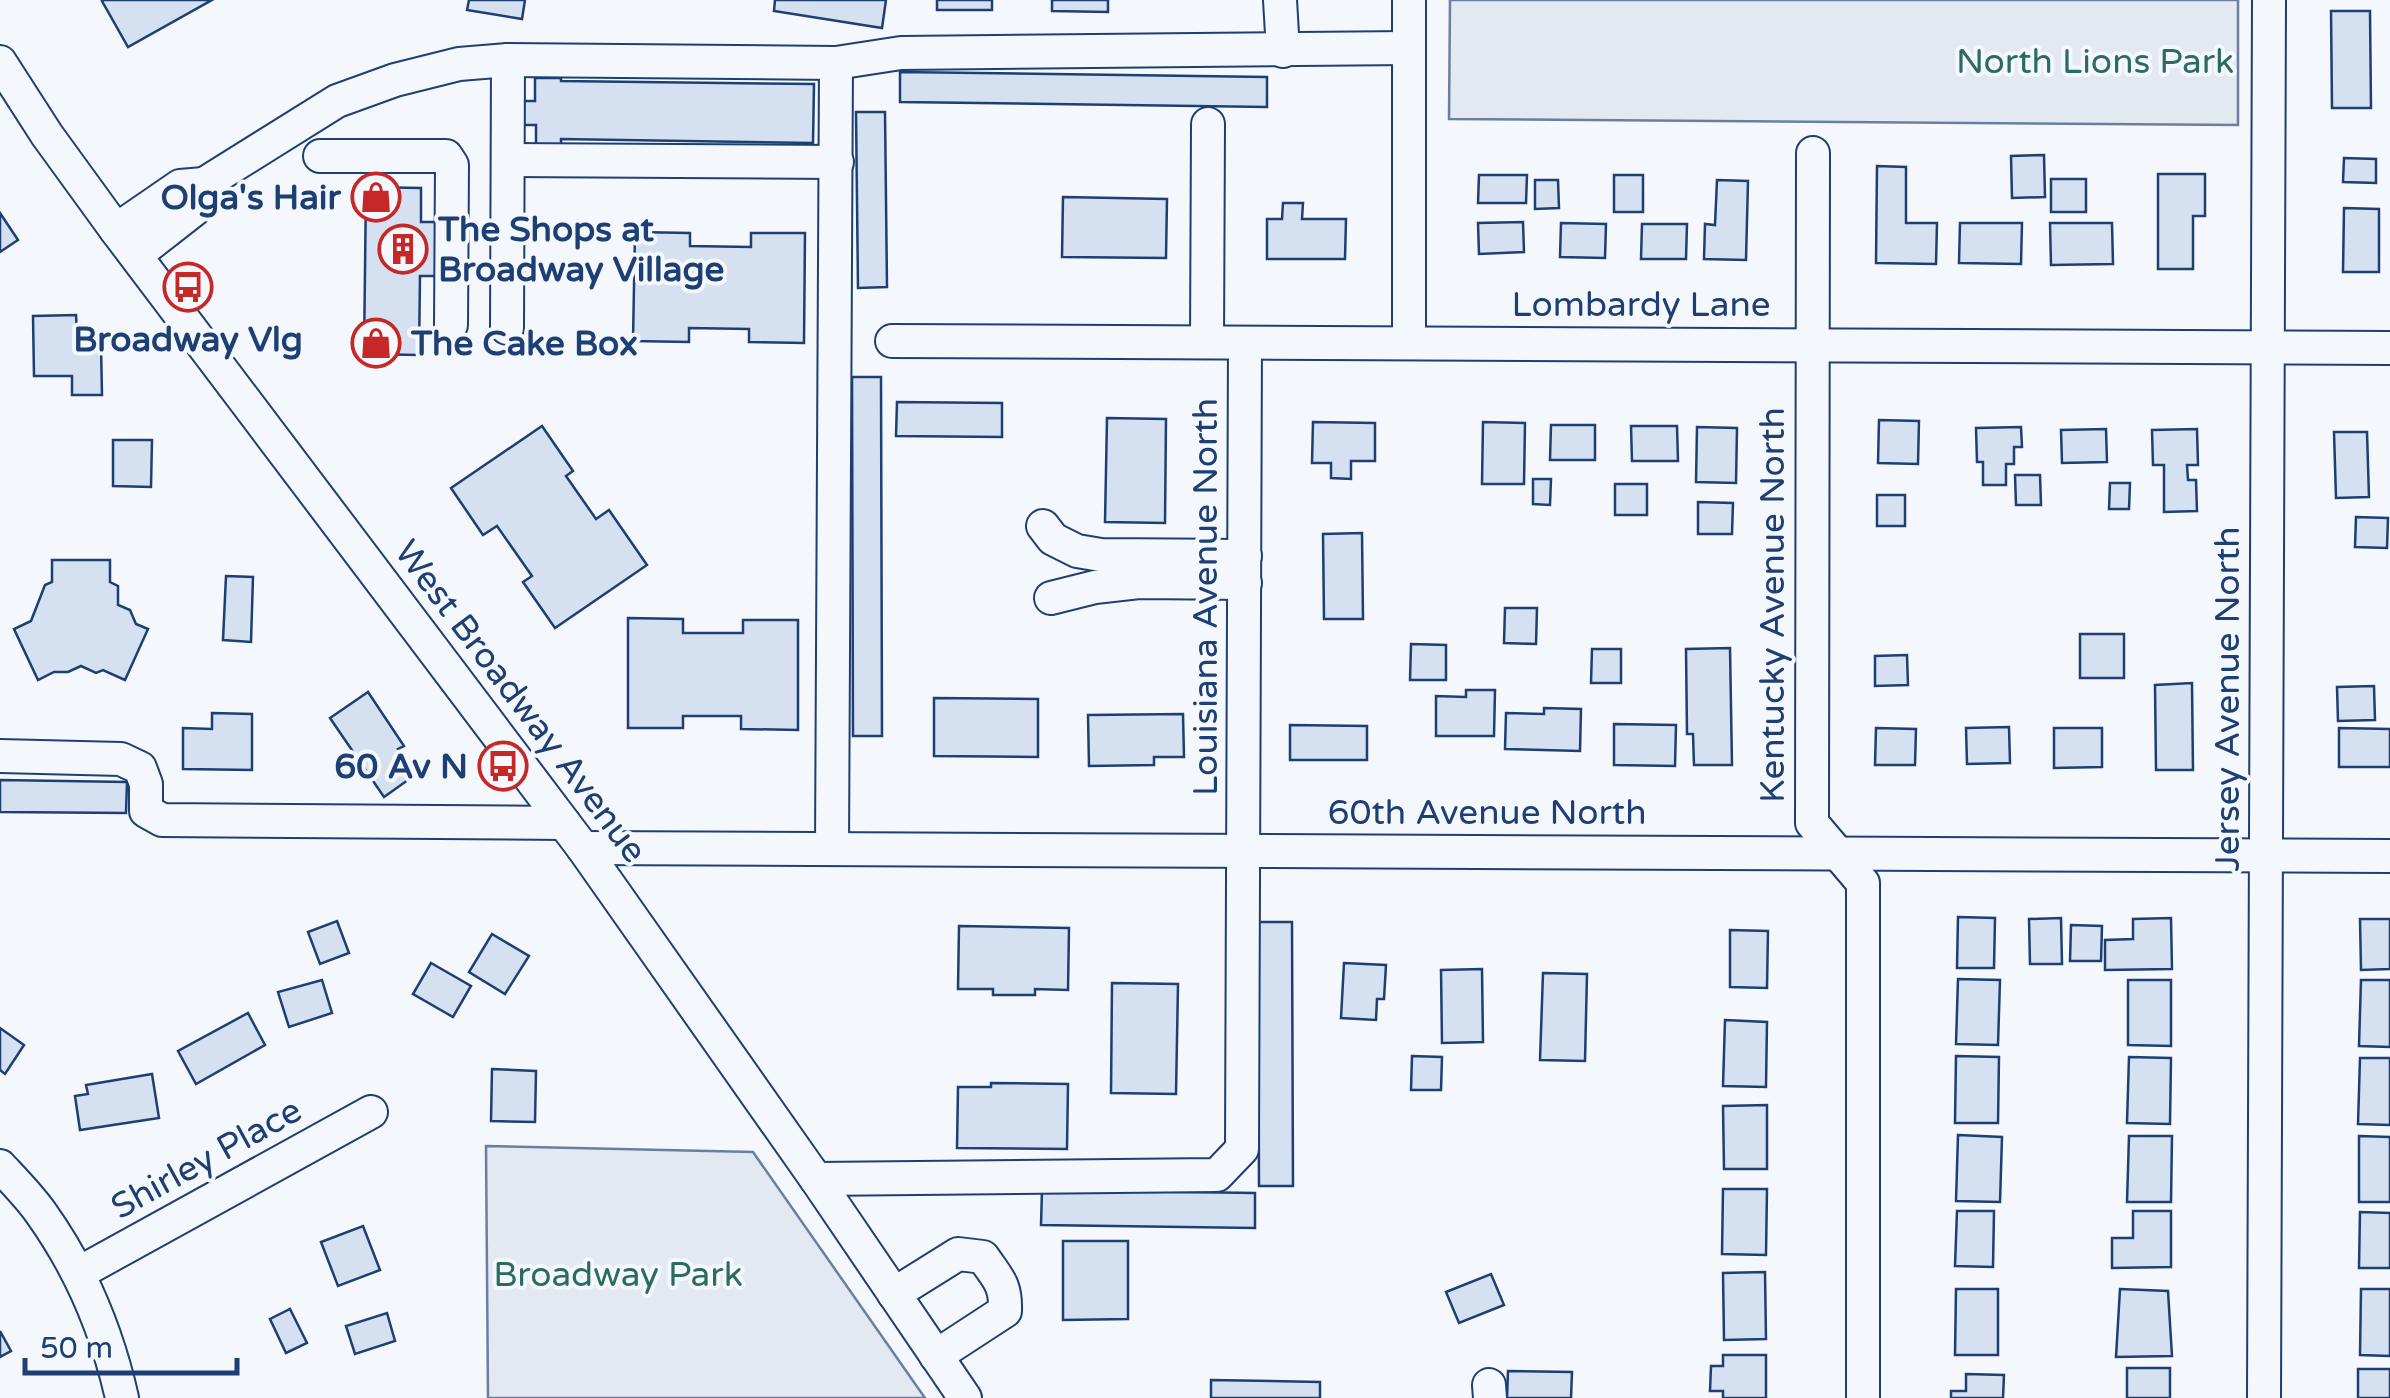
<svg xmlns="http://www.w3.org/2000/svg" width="2390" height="1398" font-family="'Varela Round',sans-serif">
<rect width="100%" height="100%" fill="#f4f7fb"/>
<g fill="#e3e9f0" stroke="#687fa3" stroke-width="2.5">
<path d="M1450,0H2238V125L1449,119Z"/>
<path d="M486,1146L753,1152L925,1398H488Z"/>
</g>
<g fill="#d5e0f0" stroke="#1d3f73" stroke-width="2.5">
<path d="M104,0H212L128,47L102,1Z"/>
<path d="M469,0H525L522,19L467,10Z"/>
<path d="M775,0H886L882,28L774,11Z"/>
<rect x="937" y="0" width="55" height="10"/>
<path d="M1052,0H1108V12L1052,11Z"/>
<path d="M2331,11H2370L2371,108H2332Z"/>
<path d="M900,72L1267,77V107L900,102Z"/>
<path d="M535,78H561V81L814,84L813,143L561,139V147H536V125H524V101H535Z"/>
<path d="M856,112H885L887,287L858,288Z"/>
<path d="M2044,155L2045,197L2012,198L2011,156Z"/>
<path d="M2344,158L2376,159V183L2343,182Z"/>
<path d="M1877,166L1906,167V223H1937L1936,264L1876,263Z"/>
<path d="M2158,174H2205V216H2193V269H2158Z"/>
<path d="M1479,175H1527L1526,203H1478Z"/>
<rect x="1614" y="175" width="29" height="37"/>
<rect x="2051" y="179" width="35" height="33"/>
<path d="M1535,180H1558L1559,208L1535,209Z"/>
<path d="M1717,180L1748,181L1746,260L1704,259L1705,224L1715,225Z"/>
<path d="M366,187L421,188V222H440V276H420L419,355L364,354Z"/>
<path d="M1063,197L1167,199L1166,258L1062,257Z"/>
<path d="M1283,203H1303L1302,219H1346L1345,259H1267V219H1282Z"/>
<path d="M2344,208L2379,209V272H2343Z"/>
<path d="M0,213L18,240L0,252Z"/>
<path d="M1523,222L1524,252L1479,254L1478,223Z"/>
<path d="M1561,223L1606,224L1605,258L1560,257Z"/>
<path d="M1960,223H2022L2021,264L1959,263Z"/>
<path d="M2050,223H2112L2113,264L2051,265Z"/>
<path d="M1642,224H1687L1686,259H1641Z"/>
<path d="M635,232L690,233V246L751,247V233H805L804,343L749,342V329L689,328V342L633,341Z"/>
<path d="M76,315L77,333H90V346H101L102,395H72V376H34L33,316Z"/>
<path d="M852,377H881L882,736H853Z"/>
<path d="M897,402L1002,403V437L896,436Z"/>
<path d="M1107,418L1166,419L1165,523L1105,522Z"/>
<path d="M1879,420L1919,421L1918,464L1878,463Z"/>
<path d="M1313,422L1375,423V461H1351V479L1331,478V463H1312Z"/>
<path d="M1483,422L1525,423L1524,484H1482Z"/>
<path d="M1551,425H1595V460H1550Z"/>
<path d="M542,426L573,471L566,476L596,519L609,510L647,565L555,628L523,582L532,576L497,526L483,535L451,488Z"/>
<path d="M1631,426H1677L1678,461H1632Z"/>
<path d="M1697,427L1737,428L1736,483L1696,482Z"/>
<path d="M2021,427L2022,447H2014V464H2006V485H1983V462H1977L1976,428Z"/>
<path d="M2106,429L2107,462L2062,463L2061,430Z"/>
<path d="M2197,429L2198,465H2187L2188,480H2196L2197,511L2164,512V465H2153L2152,430Z"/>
<path d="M2334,432H2367L2369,497L2336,498Z"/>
<path d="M113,440H152L151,487L113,486Z"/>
<path d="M2015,475H2040L2041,505H2016Z"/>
<path d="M1533,479H1551L1550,505L1533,504Z"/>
<path d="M2110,483H2130L2129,509H2109Z"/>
<rect x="1615" y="484" width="32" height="31"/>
<rect x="1877" y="495" width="28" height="31"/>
<path d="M1698,502L1733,503L1732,534H1698Z"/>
<path d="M2356,517L2388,518L2387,548L2355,547Z"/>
<path d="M1362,533L1363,619H1324L1323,534Z"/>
<path d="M52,560H110V582L118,586V605L130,610L136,624L148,629L125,680L103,670L96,673L81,666L68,672H54L38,680L14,629L31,621L45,585L52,582Z"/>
<path d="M226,576L253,577L251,642L223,640Z"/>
<path d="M1505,608H1537L1536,644L1504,643Z"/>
<path d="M628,618L683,619V633H743V620H798V730L741,729V716H683V728H628Z"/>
<rect x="2080" y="634" width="44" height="44"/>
<path d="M1411,644L1446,645V680H1410Z"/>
<path d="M1730,648L1732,765H1694L1693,734H1687L1686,649Z"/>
<path d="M1592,649H1621V683H1591Z"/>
<path d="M1907,655L1908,685L1875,686V656Z"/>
<path d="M2192,683L2193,770H2156L2155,685Z"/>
<path d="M2374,686L2375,720L2338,721L2337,687Z"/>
<path d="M1466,690H1495L1494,736H1436V696L1466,697Z"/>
<path d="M368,692L404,746L398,749L415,775L384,797L330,718Z"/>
<path d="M934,698L1038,699V757L934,756Z"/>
<path d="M1544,708L1581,709L1580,751L1505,749L1506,713L1544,714Z"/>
<path d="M212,713L252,714V770L183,769V728L212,729Z"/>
<path d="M1183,714L1184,757H1154V765L1089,766L1088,715Z"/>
<path d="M1614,724L1676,725L1675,766L1614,765Z"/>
<path d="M1290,725L1367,726V760H1290Z"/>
<path d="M2009,727L2010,763L1967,764L1966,728Z"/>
<path d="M1876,728L1916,729L1915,765H1875Z"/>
<path d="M2054,728H2102V767L2054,768Z"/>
<path d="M2339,728L2390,729V767H2339Z"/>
<path d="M0,780L127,782L126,813L0,812Z"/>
<path d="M1958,917L1995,918L1994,968H1957Z"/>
<path d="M2061,918L2062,964H2030L2029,919Z"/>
<path d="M2171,918L2172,969L2105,970V940L2133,939V919Z"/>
<path d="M2360,919H2390V969L2361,970Z"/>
<path d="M337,921L349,953L320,964L308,932Z"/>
<path d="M1258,922H1292L1293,1186H1259Z"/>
<path d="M2071,925L2102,926L2101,961H2070Z"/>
<path d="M959,926L1069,928L1068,990L1035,989V995H993V989H958Z"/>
<path d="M1730,930L1768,931L1767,988L1730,987Z"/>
<path d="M492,934L529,956L505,994L469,972Z"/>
<path d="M431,963L471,986L453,1017L413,994Z"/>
<path d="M1344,963L1386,965L1384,999H1377L1376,1020L1341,1018Z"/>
<path d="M1482,969L1483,1042L1442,1043L1441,970Z"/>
<path d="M1543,973L1587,974L1585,1061L1540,1060Z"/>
<path d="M1958,979L2000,980L1998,1045L1956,1044Z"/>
<path d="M322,980L332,1013L289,1027L278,992Z"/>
<path d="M2128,980H2171V1046L2128,1045Z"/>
<path d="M2361,980H2390V1047L2359,1046Z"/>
<path d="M1112,983L1178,984L1176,1094L1111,1093Z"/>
<path d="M248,1013L265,1045L196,1084L178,1051Z"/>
<path d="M1725,1020L1767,1022L1766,1087L1723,1086Z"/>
<path d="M0,1028L24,1045L5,1074L0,1070Z"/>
<path d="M1412,1056L1442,1057L1441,1090H1411Z"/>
<path d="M1956,1056L1999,1057L1998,1123H1955Z"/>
<path d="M2129,1057L2171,1058L2170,1124L2127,1123Z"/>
<path d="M2360,1058H2390V1125L2358,1124Z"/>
<path d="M492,1069L536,1071L535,1122L491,1121Z"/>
<path d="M152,1074L159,1118L80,1130L75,1096L88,1094L86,1085Z"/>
<path d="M991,1083L1068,1084L1067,1149L957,1148L958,1087H991Z"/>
<path d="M1767,1105V1169H1724L1723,1106Z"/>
<path d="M1958,1135L2002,1137L2000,1202L1956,1201Z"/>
<path d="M2129,1136H2172L2171,1202H2127Z"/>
<path d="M2359,1136L2390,1137V1202H2359Z"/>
<path d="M1723,1189H1767L1766,1255L1722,1254Z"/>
<path d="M1042,1190L1255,1193V1228L1041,1225Z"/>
<path d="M1957,1211H1994L1993,1267L1955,1266Z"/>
<path d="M2133,1211H2171V1267L2112,1268V1238H2133Z"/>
<path d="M2360,1212L2390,1213V1268H2359Z"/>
<path d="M363,1226L380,1270L338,1286L321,1242Z"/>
<path d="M1063,1241H1128V1319L1063,1320Z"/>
<path d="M1765,1272L1766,1339L1724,1340L1723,1273Z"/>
<path d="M1491,1274L1504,1305L1459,1323L1446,1292Z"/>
<path d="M1956,1289H1998V1355H1955Z"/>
<path d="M2120,1289L2168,1291L2172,1356L2116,1357Z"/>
<path d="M2361,1289H2390V1356L2360,1355Z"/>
<path d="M290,1309L307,1343L286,1353L270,1319Z"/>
<path d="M387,1313L395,1341L355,1354L346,1326Z"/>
<path d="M0,1331L11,1351L0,1357Z"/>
<path d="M1723,1355H1766V1398H1723V1391H1710L1711,1366H1723Z"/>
<rect x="2127" y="1368" width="43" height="30"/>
<rect x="2358" y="1369" width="32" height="29"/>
<path d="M1508,1371L1572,1372L1571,1398H1507Z"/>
<path d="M1966,1374L2004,1375L2003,1398H1951V1391H1966Z"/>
<path d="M1211,1380L1320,1382V1398H1211Z"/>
</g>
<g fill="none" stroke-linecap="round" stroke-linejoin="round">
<g stroke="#1d3f73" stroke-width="36">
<g id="minor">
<path d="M1280,0L1283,51"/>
<path d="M0,62L47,135L116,230L583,848L816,1179L965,1398"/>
<path d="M1813,153L1812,823L1863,883V1398"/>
<path d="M320,156H446L452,165L451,325"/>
<path d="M508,160L837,162"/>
<path d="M204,184L337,101L395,80L459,64L508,60L836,63L901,53L1409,48"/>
<path d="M116,230L180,186L204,184L195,209L136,255"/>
<path d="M507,328L508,60"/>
<path d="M892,341L2390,348"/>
<path d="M1207,342L1208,124"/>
<path d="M1409,343V0"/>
<path d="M1043,526L1053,539L1077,551L1101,555L1245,556"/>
<path d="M1051,598L1095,587L1139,582L1245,583"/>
<path d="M0,756L121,759L140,768L146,784V811L162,820L564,823"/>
<path d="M583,848L2390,856"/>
<path d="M832,849L836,63"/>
<path d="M0,1166C14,1181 29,1196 41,1213C81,1269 107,1331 122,1398"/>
<path d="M816,1179L1217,1175L1242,1149L1245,343"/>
<path d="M79,1273L371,1112"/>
<path d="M894,1294L958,1254L983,1257C998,1279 1006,1284 1005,1311L936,1356"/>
<path d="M1489,1385L1490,1398"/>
<path d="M2264,1398L2269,0"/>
</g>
</g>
<use href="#minor" stroke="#f4f7fb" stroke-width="32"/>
</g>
<defs>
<g id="shop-ring" transform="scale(2.5)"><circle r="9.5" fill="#f4f7fb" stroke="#c62828" stroke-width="1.5"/><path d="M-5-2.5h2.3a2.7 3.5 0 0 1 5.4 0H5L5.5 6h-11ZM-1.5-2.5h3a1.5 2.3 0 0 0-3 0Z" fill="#c62828"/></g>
<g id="building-ring" transform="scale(2.5)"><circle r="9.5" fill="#f4f7fb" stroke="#c62828" stroke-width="1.5"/><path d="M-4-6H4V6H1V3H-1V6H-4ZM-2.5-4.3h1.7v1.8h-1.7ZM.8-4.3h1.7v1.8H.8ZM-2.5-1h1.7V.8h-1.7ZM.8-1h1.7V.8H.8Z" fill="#c62828"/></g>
<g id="bus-ring" transform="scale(2.5)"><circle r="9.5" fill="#f4f7fb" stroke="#c62828" stroke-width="1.5"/><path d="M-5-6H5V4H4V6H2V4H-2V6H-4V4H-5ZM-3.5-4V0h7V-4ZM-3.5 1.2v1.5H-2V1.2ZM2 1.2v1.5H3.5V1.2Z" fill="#c62828"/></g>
</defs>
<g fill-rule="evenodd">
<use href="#shop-ring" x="376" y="197"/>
<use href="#building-ring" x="403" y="249"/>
<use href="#bus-ring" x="188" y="287"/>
<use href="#shop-ring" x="376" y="343"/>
<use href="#bus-ring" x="503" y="766"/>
</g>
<g text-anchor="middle" stroke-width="8" stroke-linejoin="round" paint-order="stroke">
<g font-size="35" fill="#2c6c60" stroke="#f4f7fb">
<text x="2095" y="73">North Lions Park</text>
<text x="618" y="1286">Broadway Park</text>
</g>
<g font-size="35" font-weight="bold" fill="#1d3f73" stroke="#f4f7fb" text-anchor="end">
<text x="341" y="209">Olga's Hair</text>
<text x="438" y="241" text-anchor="start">The Shops at<tspan x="438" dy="40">Broadway Village</tspan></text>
<text x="188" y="351" text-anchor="middle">Broadway Vlg</text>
<text x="411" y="355" text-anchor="start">The Cake Box</text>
<text x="468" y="778">60 Av N</text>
</g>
<g font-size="35" fill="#1d3f73" stroke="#f4f7fb">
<text x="1641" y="316">Lombardy Lane</text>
<text transform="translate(1205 597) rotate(-90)" y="12">Louisiana Avenue North</text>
<text transform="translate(1772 605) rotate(-90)" y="12">Kentucky Avenue North</text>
<text transform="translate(2227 699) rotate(-90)" y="12">Jersey Avenue North</text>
<text transform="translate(521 701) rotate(53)" y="12">West Broadway Avenue</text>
<text x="1487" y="824">60th Avenue North</text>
<text transform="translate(206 1158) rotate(-29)" y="12">Shirley Place</text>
</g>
</g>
<path d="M25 1358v15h212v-15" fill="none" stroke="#1d3f73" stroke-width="5"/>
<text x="40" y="1358" font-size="30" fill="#1d3f73" stroke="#f4f7fb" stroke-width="8" paint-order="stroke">50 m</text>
</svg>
